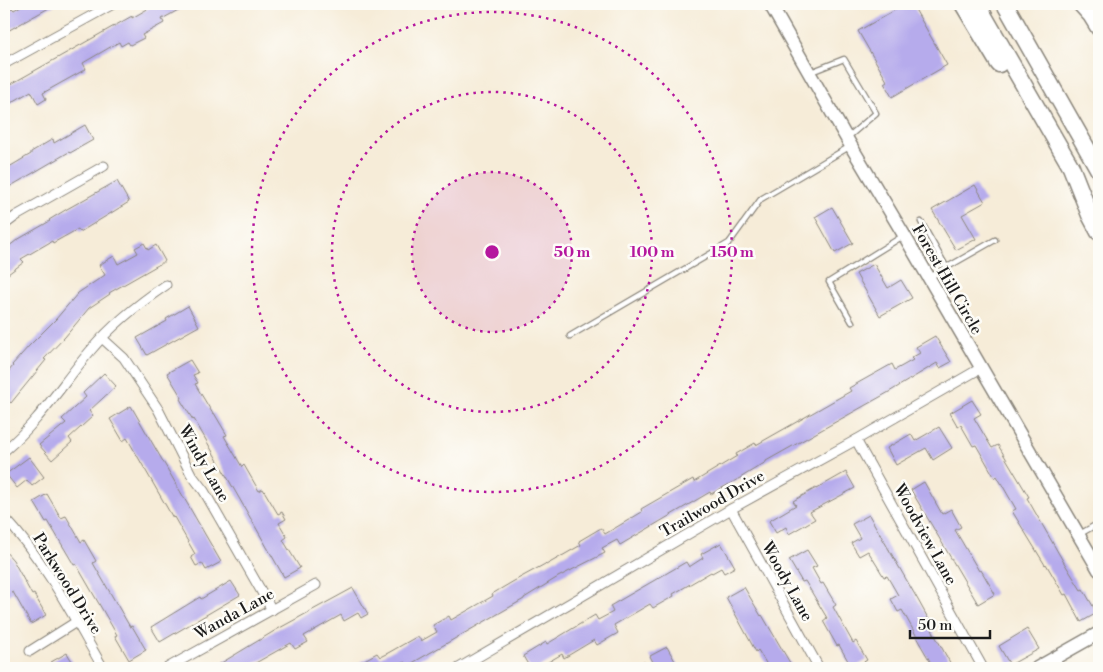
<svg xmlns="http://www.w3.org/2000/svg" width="1103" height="672" font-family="'Libre Bodoni',serif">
<rect width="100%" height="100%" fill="#fdfcf7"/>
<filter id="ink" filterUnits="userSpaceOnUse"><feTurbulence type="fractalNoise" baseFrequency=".02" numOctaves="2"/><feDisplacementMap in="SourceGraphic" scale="10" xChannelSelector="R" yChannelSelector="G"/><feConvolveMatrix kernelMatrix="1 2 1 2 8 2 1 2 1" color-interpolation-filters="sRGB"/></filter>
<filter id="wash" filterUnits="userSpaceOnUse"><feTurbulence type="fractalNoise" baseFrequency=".0096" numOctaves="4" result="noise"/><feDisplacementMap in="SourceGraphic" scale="20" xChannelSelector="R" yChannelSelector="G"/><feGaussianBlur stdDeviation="1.12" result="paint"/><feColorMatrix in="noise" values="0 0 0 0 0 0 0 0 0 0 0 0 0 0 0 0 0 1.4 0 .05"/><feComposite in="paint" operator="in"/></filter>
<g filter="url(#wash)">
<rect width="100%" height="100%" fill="#f6ecd8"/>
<g id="blocks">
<g fill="#b6abec">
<path d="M24,4H56L4,33V13L12,8L14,10Z"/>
<path d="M156,4H189L162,19L164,23L142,35L144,38L130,45L128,42L121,46L119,42L83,63L86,69L43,93L46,99L38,104L31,91L4,107V88L132,16V18Z"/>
<path d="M906,4H912L947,65L892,97L884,83L887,81L858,31Z"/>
<path d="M85,125L93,140L70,153L69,152L4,190V170L31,154V152L53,139L54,143Z"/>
<path d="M117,181L129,202L80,232L78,229L53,243L52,241L21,259L24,262L4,277V250L17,240L50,221L49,220L67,209Z"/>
<path d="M975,185L985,202L962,215L976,239L956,250L932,210Z"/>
<path d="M832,207L853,243L835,253L815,217Z"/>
<path d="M144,243L148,250L156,245L165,261L109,293L110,294L89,308L65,337L44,359L46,360L11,403L4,397V377L13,366L12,365L29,346L56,319L78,293L105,275L99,265L114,256L118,264L138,253L135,248Z"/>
<path d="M874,264L888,288L901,280L912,298L880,316L856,274Z"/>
<path d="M188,306L199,326L147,355L137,338L167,321L166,319Z"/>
<path d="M935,336L951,362L940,368L937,363L889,392L766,461V462L740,478L711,494L710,492L620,545L617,540L602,548L605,553L558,577L524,598V599L407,666L405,662L394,668H350L377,653L380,657L388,653L418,636L421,641L437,632L433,625L449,616L451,620L493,596L492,594L514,581L545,564L546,565L581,545L579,541L601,528L605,534L642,512L641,509L693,479L694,482L737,456L736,454L755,443L756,445L851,391L849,388L892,364L895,370L913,360L911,358L920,353L916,347Z"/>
<path d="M190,360L198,373L193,375L198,383L195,384L213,414L214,413L227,435L224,436L242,467L244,465L259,491L263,489L278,514L282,512L286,519L279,523L287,537L283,540L300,568L284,577L194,419L193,420L180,399L182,398L167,373Z"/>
<path d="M104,373L116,386L89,411L93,416L69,438L72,442L52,460L39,445L66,423L62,419L86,397L83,393Z"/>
<path d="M972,400L981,414L974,418L992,448L998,445L1029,497L1027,498L1063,561L1081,590L1083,589L1097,613L1081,622L1066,594L1064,595L1046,564L1045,565L1012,511L1016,509L997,476L995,478L976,445L973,446L961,425L958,427L950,413Z"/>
<path d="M131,406L221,562L206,570L202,563L196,566L191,557L195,554L174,517L173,518L127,438L123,441L110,419Z"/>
<path d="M939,427L952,448L933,460L926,448L896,465L887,448L911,434L915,441Z"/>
<path d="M29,457L44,477L32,486L27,480L17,488L6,474Z"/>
<path d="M846,472L855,488L810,512L815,519L789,534L786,527L776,533L769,521L796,505L793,501L816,488V489Z"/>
<path d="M924,482L942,514L951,509L961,527L955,530L979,571L981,570L995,594L978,604L911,490Z"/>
<path d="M47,494L61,518L66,516L81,542L84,540L96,561L93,563L130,627L132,626L146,650L129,660L115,636L117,635L76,564L74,565L48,521L46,522L34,502Z"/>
<path d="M869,515L918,600L934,629L932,630L953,668H934L920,644H921L902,610L898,612L891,599L898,595L887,576L884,577L868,551L859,556L851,543L860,538L852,524Z"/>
<path d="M721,543L735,567L724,573L721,568L712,573L711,572L673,594L674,596L653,608L650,604L614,625L618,633L597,645L594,640L564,658L562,654L538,668H530L523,656L546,642L547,644L595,615L598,620L613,612L610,606L686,562L689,567L703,558L701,554Z"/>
<path d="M4,550L13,560L32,595L34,594L46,615L31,624L13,592L8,595L4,588Z"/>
<path d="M807,550L817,566L812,568L821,584L823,583L836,605L833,607L853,643L856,641L867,660L854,668H852L839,645L837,646L823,621L827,618L805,581L802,582L789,560Z"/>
<path d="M231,581L240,595L160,642L151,627L200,597L201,599Z"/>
<path d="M744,587L761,616L762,615L793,668H769L758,650L756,652L726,597Z"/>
<path d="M353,588L368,614L361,618L358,613L344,621L341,615L304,636L308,642L295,649L291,643L252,665L254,668H213L276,630Z"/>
<path d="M1027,629L1039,649L1010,665L999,646Z"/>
<path d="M667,647L679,668H656L650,656Z"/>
<path d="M67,653L76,668H55L51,662Z"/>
</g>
</g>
</g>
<g filter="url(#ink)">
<use href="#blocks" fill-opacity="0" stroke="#89847a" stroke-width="1"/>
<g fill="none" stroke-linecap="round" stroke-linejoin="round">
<g stroke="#89847a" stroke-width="7">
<g id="lane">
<path d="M811,72L844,59L876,113L847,138"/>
<path d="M921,222L947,268"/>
<path d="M930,277L995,240"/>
<path d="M852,322L829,282L903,236"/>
<path d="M570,336L729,243L761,199L849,147"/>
<path d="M1080,534L1099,523"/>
<path d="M1058,658L1060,668"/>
</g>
</g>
<g stroke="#89847a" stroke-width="11">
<g id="street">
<path d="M4,64L113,4"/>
<path d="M4,225L16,216L104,166"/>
<path d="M102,338L124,358L158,409L191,474L204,491L272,610"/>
<path d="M856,440L983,668"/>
<path d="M4,451C39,422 62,384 91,350C113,324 138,304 166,285"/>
<path d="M731,509L819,668"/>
<path d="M4,517C45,561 73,616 103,668"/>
<path d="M30,651L76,622"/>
<path d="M643,667V668"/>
<path d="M167,668L316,585"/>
<path d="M459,668L731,509L856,440L981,368"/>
</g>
</g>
<g stroke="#89847a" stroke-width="15">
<g id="secondary">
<path d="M770,4L851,146L904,235L1099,570"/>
<path d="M1037,668L1099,633"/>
</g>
</g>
<g stroke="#89847a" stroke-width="19">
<g id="highway">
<path d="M963,4L999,64"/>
<path d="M977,4L1071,167L1090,215L1099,232"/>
<path d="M1005,4L1099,170"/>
<path d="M1081,4L1091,15L1099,28"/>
</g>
</g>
<use href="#lane" stroke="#fff" stroke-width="4.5"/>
<use href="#street" stroke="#fff" stroke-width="9"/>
<use href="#secondary" stroke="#fff" stroke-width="12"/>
<use href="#highway" stroke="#fff" stroke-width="16"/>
</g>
</g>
<circle cx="492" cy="252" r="80" fill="#b5179e" fill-opacity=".12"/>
<g fill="none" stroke="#b5179e" stroke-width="2.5" stroke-dasharray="2.5 5">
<circle cx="492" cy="252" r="80"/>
<circle cx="492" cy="252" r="160"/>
<circle cx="492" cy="252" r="240"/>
</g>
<g text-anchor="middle" stroke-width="5" stroke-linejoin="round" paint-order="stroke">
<g font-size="16" fill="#1c1c1c" stroke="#fdfcf7">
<text transform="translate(948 279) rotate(60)" y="6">Forest Hill Circle</text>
<text transform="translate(205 463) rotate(60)" y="6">Windy Lane</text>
<text transform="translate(712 503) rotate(-30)" y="6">Trailwood Drive</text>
<text transform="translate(926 534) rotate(61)" y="6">Woodview Lane</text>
<text transform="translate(788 581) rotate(61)" y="6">Woody Lane</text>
<text transform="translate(68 583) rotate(58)" y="6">Parkwood Drive</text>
<text transform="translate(234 613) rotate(-29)" y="6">Wanda Lane</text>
</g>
</g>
<circle cx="492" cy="252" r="8" fill="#b5179e" stroke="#fdfcf7" stroke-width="2.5"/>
<g font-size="15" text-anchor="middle" font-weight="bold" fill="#b5179e" stroke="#fdfcf7" stroke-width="5" stroke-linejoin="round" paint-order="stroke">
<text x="572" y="257">50 m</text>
<text x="652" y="257">100 m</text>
<text x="732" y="257">150 m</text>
</g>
<rect width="1103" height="672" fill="none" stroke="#fdfcf7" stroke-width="20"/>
<path d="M910 630v8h80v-8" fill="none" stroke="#1c1c1c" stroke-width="2.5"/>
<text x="918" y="630" font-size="15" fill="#1c1c1c" stroke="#fdfcf7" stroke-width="4" paint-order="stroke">50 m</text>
</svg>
